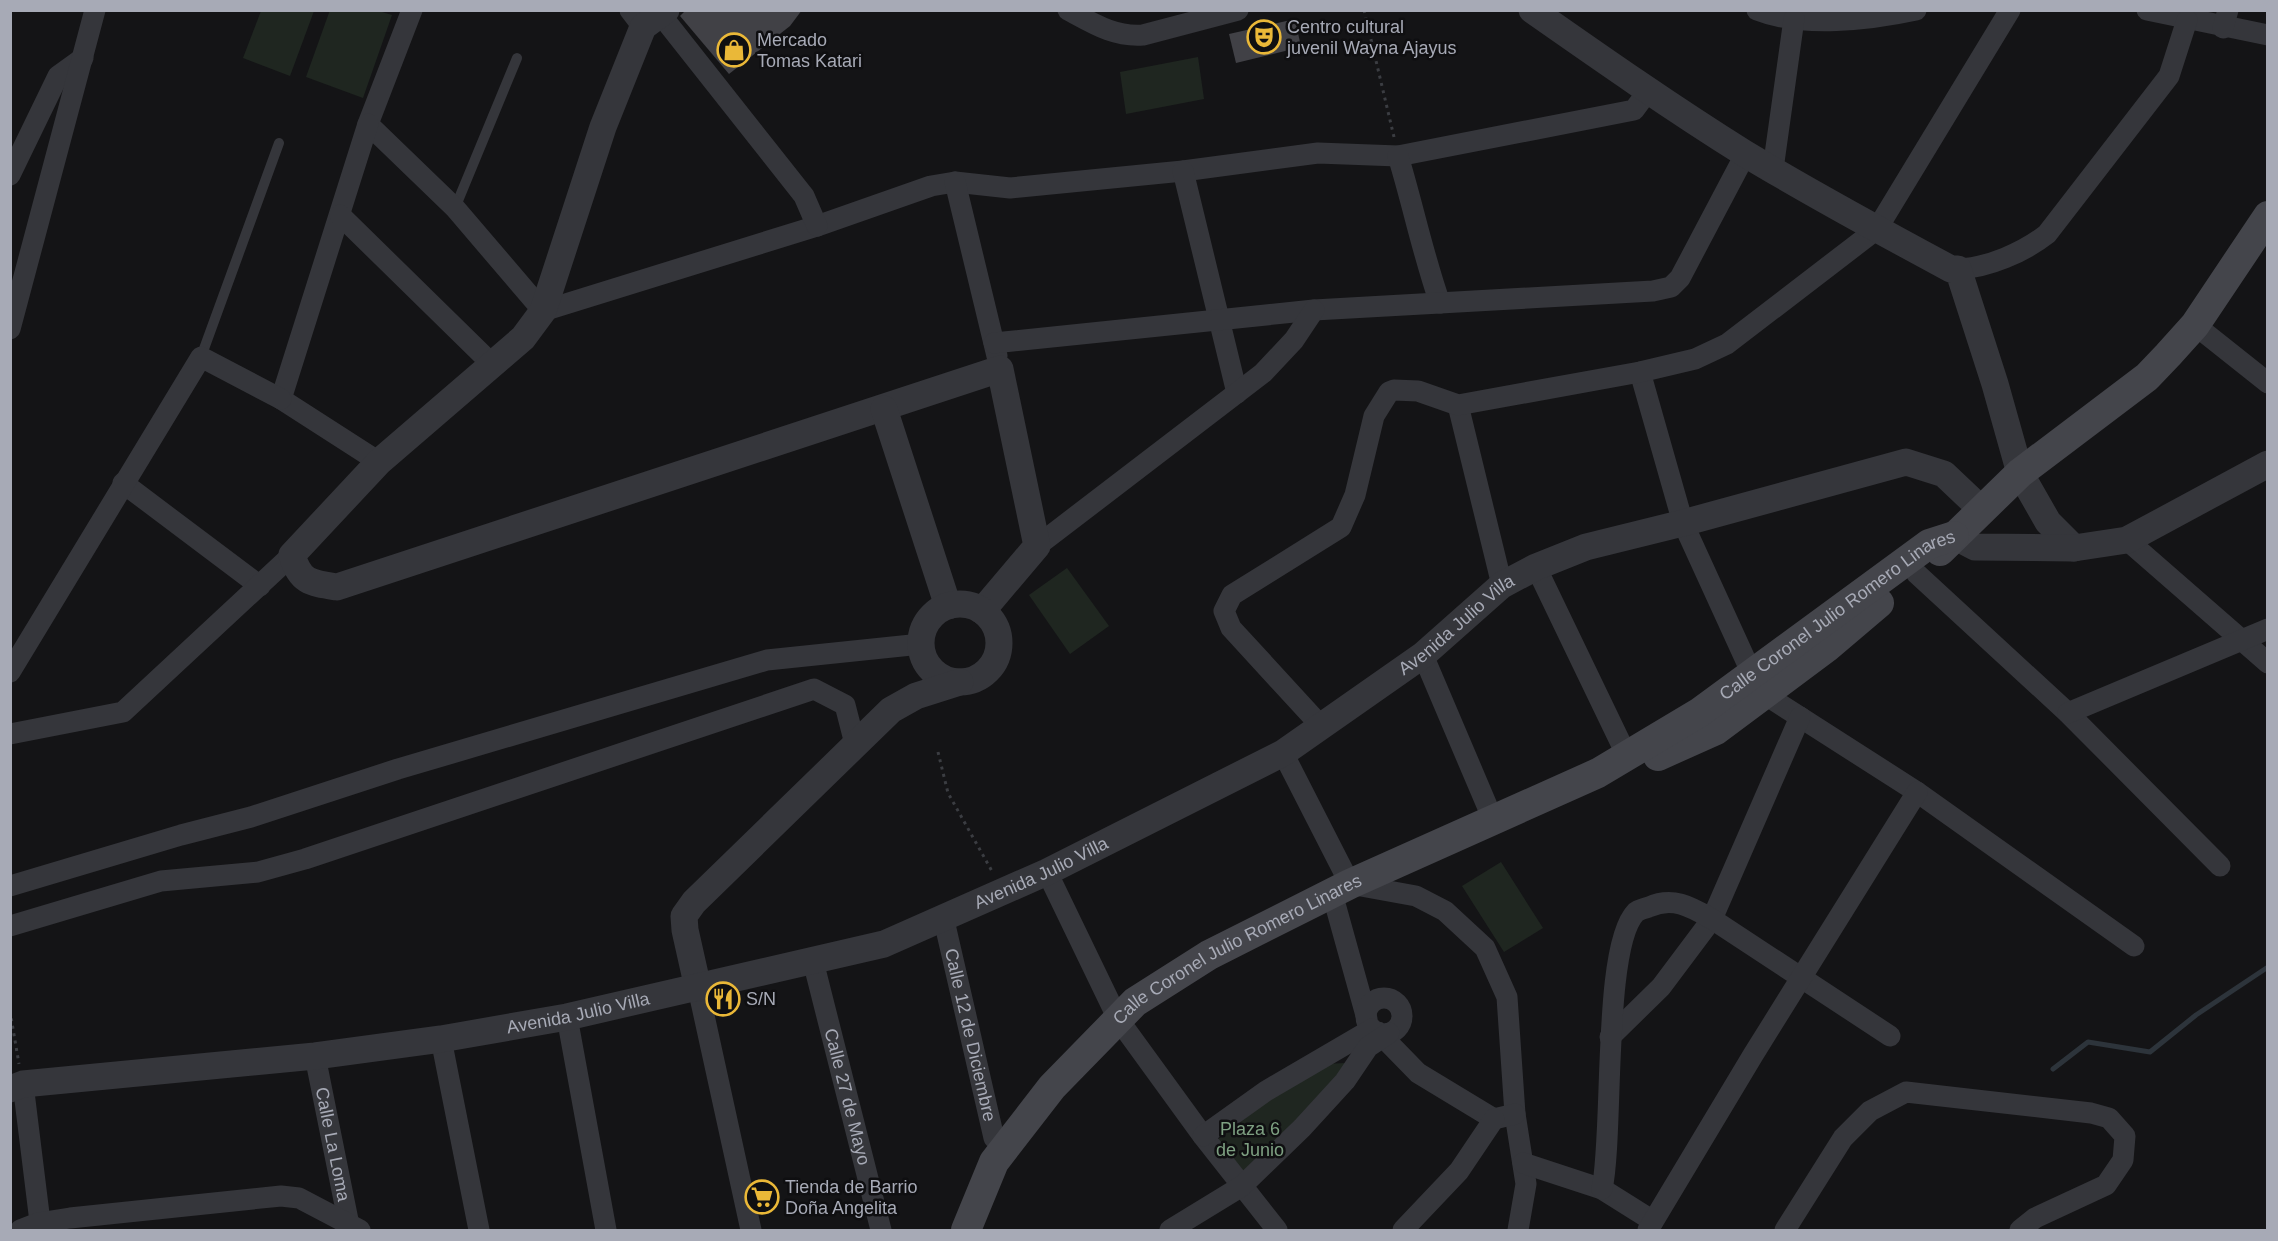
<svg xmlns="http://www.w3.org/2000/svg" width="2278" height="1241" font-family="Helvetica,sans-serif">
<rect width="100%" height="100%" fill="#141416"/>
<g fill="#1f2620">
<path d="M330,10L379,11L392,15L363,98L306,77Z"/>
<path d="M261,11H314L290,76L243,58Z"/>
<path d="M1198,57L1204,99L1126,114L1120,72Z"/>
<path d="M1067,568L1109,626L1070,654L1029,595Z"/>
<path d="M1501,862L1543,928L1504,952L1462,886Z"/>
<path d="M1345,1063L1339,1079L1240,1174L1217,1140L1270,1099L1325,1064Z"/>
</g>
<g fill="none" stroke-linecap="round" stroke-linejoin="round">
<path stroke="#2d343b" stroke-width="5" d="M2053,1069L2088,1042L2150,1052L2196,1015L2268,967"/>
</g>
<g fill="#414146">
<path d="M686,10H802L790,26L729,74L680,16Z"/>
<path d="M1295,19L1301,47L1236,63L1229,34Z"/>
</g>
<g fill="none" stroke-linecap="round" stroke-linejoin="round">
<g stroke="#3b3d42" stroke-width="3" stroke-dasharray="3 4.5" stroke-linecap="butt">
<path d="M1364,10L1394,137"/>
<path d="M938,752L948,793L993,873"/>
<path d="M10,1011L19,1064"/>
</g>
<g stroke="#35363b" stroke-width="10">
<path d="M455,208L517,58"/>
<path d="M201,357L279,143"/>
</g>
<g stroke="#35363b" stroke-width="21">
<path d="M412,10L368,124L455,208L543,311L817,226L931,186L955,182L1010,188L1183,171L1318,153L1398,156L1634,110L1648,91"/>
<path d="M630,10L643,27"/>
<path d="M1068,10C1094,24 1114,37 1143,35L1238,10"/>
<path d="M1757,10C1802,28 1870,20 1916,10"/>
<path d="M2147,10L2268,35"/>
<path d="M661,15L804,196L817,226"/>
<path d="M2223,28L2228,10"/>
<path d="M368,124L281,399L379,462"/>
<path d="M1398,156C1413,205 1423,255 1440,303"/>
<path d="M1773,169L1794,19"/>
<path d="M1183,171L1237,393"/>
<path d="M10,175L58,76L83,58"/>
<path d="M955,182L997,356"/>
<path d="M340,215L492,364"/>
<path d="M1958,269C1988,268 2024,252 2047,234L2169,76L2187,20"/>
<path d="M2195,325L2268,383"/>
<path d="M10,329L95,10"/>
<path d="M994,343L1314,310L1653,291L1671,287L1680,278L1746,153"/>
<path d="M1640,372L1683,523L1752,674"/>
<path d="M1458,405L1502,585"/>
<path d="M123,483L260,586"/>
<path d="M2127,540L2268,663"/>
<path d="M1037,546L1263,373L1294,340L1314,310"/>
<path d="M1536,567L1627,756"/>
<path d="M1916,573L2068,713L2220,866"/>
<path d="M1423,655L1494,822"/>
<path d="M10,672L201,357L281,399"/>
<path d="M1764,694L1917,792L2134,946"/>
<path d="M2068,713L2268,629"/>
<path d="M1321,726L1231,628L1224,611L1232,595L1341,527L1355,495L1374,416L1389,392L1394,390L1418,391L1458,405L1640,372L1695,359L1727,344L1877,229L2010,10"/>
<path d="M10,734L123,712L292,555"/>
<path d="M1283,753L1350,884L1416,896L1445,911L1485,948L1507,997L1515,1114L1526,1184L1518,1230"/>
<path d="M1047,872L1118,1019L1203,1136L1277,1230"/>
<path d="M10,886L181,835L251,817L398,769L767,660L921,644"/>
<path d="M1332,893L1367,1019"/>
<path id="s1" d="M943,916L994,1138L1004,1149"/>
<path d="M10,926L161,881L258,872L305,859L814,689L845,705L855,744"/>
<path id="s2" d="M813,961L881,1230"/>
<path d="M698,988L751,1230"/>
<circle cx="1384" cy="1016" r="18"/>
<path d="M567,1017L606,1230"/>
<path d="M1378,1032L1418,1073L1494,1119L1515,1114"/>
<path d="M1610,1037L1661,987L1712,919L1800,717"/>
<path d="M441,1039L479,1230"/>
<path id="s3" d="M315,1056L349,1225L346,1230"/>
<path d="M23,1084L41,1230"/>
<path d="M1203,1136L1266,1091L1372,1029"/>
<path d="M1523,1163L1602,1189L1653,1221"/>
<path d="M1602,1189C1614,1134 1602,946 1636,912C1639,910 1645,908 1649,907C1673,896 1691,907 1712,919L1890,1036"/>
<path d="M20,1230L38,1223L70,1218L281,1196L299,1198L360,1230"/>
<path d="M1170,1230L1242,1186L1302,1128L1345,1081L1368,1047L1389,1033"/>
<path d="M1403,1230L1459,1171L1494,1119"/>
<path d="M1648,1230L1753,1055L1917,792"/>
<path d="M1785,1230L1843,1138L1870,1111L1906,1092L2091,1113L2109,1118L2125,1136L2123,1160L2106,1185L2035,1218L2020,1230"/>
</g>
<g stroke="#35363b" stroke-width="27">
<path d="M666,10L643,27L603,127L543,311L523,338L379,462L292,555C300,582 310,583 337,587L1000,369L1037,546L982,611"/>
<path d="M1532,10C1602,59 1672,108 1744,153C1812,194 1882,232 1951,269H1958L1995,384L2020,473L2048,522L2074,548"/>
<path d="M884,409L948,606"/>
<path d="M1954,536L1975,547L2074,548L2127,540L2268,464"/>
<circle cx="960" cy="643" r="39"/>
<path d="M698,988L685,930L684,916L694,902L891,710L916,696L960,682"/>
<path id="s4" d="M10,1089L23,1084L315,1056L441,1039L567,1017L884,944L1047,872L1283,753L1423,655L1502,585L1536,567L1586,547L1683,523L1906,462L1944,474L1981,509"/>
</g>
<g stroke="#44454b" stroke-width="30">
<path d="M1940,551L2020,473L2147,377L2168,355L2195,325L2268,216"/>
<path d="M1658,756L1716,730L1826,648L1879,603"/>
<path id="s5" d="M966,1230L994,1162L1052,1087L1135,1002L1209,955L1350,884L1598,773L1700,712L1929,544L1954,536"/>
</g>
</g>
<defs>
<g id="theatre-ring" transform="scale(1.725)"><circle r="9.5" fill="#0f0f11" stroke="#eab838" stroke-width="1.5"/><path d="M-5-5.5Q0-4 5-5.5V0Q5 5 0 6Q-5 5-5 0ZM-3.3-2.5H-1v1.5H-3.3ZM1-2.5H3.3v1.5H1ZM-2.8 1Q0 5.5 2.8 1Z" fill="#eab838"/></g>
<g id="shop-ring" transform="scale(1.725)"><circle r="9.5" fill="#0f0f11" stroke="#eab838" stroke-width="1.5"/><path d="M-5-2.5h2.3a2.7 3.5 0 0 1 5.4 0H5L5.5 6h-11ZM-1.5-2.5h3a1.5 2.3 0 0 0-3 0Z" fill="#eab838"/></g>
<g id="restaurant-ring" transform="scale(1.725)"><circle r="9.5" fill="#0f0f11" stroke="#eab838" stroke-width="1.5"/><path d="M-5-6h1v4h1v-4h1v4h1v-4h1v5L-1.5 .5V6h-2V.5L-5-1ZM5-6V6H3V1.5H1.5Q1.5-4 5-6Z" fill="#eab838"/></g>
<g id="supermarket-ring" transform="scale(1.725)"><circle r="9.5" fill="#0f0f11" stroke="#eab838" stroke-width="1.5"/><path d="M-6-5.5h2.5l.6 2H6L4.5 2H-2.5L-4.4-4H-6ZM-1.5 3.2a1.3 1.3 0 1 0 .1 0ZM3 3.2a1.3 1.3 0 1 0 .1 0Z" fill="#eab838"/></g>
</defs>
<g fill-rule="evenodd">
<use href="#theatre-ring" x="1264" y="37"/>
<use href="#shop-ring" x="734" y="50"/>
<use href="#restaurant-ring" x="723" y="999"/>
<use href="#supermarket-ring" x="762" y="1197"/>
</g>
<g text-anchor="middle" stroke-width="5" stroke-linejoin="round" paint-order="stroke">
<g font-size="18" fill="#a7aab6" stroke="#0f0f11" text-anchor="start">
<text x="1287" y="33">Centro cultural<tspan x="1287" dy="21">juvenil Wayna Ajayus</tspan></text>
<text x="757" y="46">Mercado<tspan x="757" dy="21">Tomas Katari</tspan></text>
<text x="746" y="1005">S/N</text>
<text x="785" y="1193">Tienda de Barrio<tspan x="785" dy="21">Doña Angelita</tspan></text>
</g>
<g font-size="18" fill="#a7aab6" stroke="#0f0f11">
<text dy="6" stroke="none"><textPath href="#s5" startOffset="1092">Calle Coronel Julio Romero Linares</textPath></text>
<text dy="6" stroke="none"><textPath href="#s4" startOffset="1546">Avenida Julio Villa</textPath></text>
<text dy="6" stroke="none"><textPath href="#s4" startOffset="1060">Avenida Julio Villa</textPath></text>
<text dy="6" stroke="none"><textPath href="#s5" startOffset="402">Calle Coronel Julio Romero Linares</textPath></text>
<text dy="6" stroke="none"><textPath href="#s4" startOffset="574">Avenida Julio Villa</textPath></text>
<text dy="6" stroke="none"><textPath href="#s1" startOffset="122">Calle 12 de Diciembre</textPath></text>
<text dy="6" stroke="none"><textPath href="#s2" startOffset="140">Calle 27 de Mayo</textPath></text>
<text dy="6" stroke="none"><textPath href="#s3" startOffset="90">Calle La Loma</textPath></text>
</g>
<g font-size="18" fill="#7ea082" stroke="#0f0f11">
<text x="1250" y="1135">Plaza 6<tspan x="1250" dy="21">de Junio</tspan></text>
</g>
</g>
<rect width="2278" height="1241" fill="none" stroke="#a7aab6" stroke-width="24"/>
</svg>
